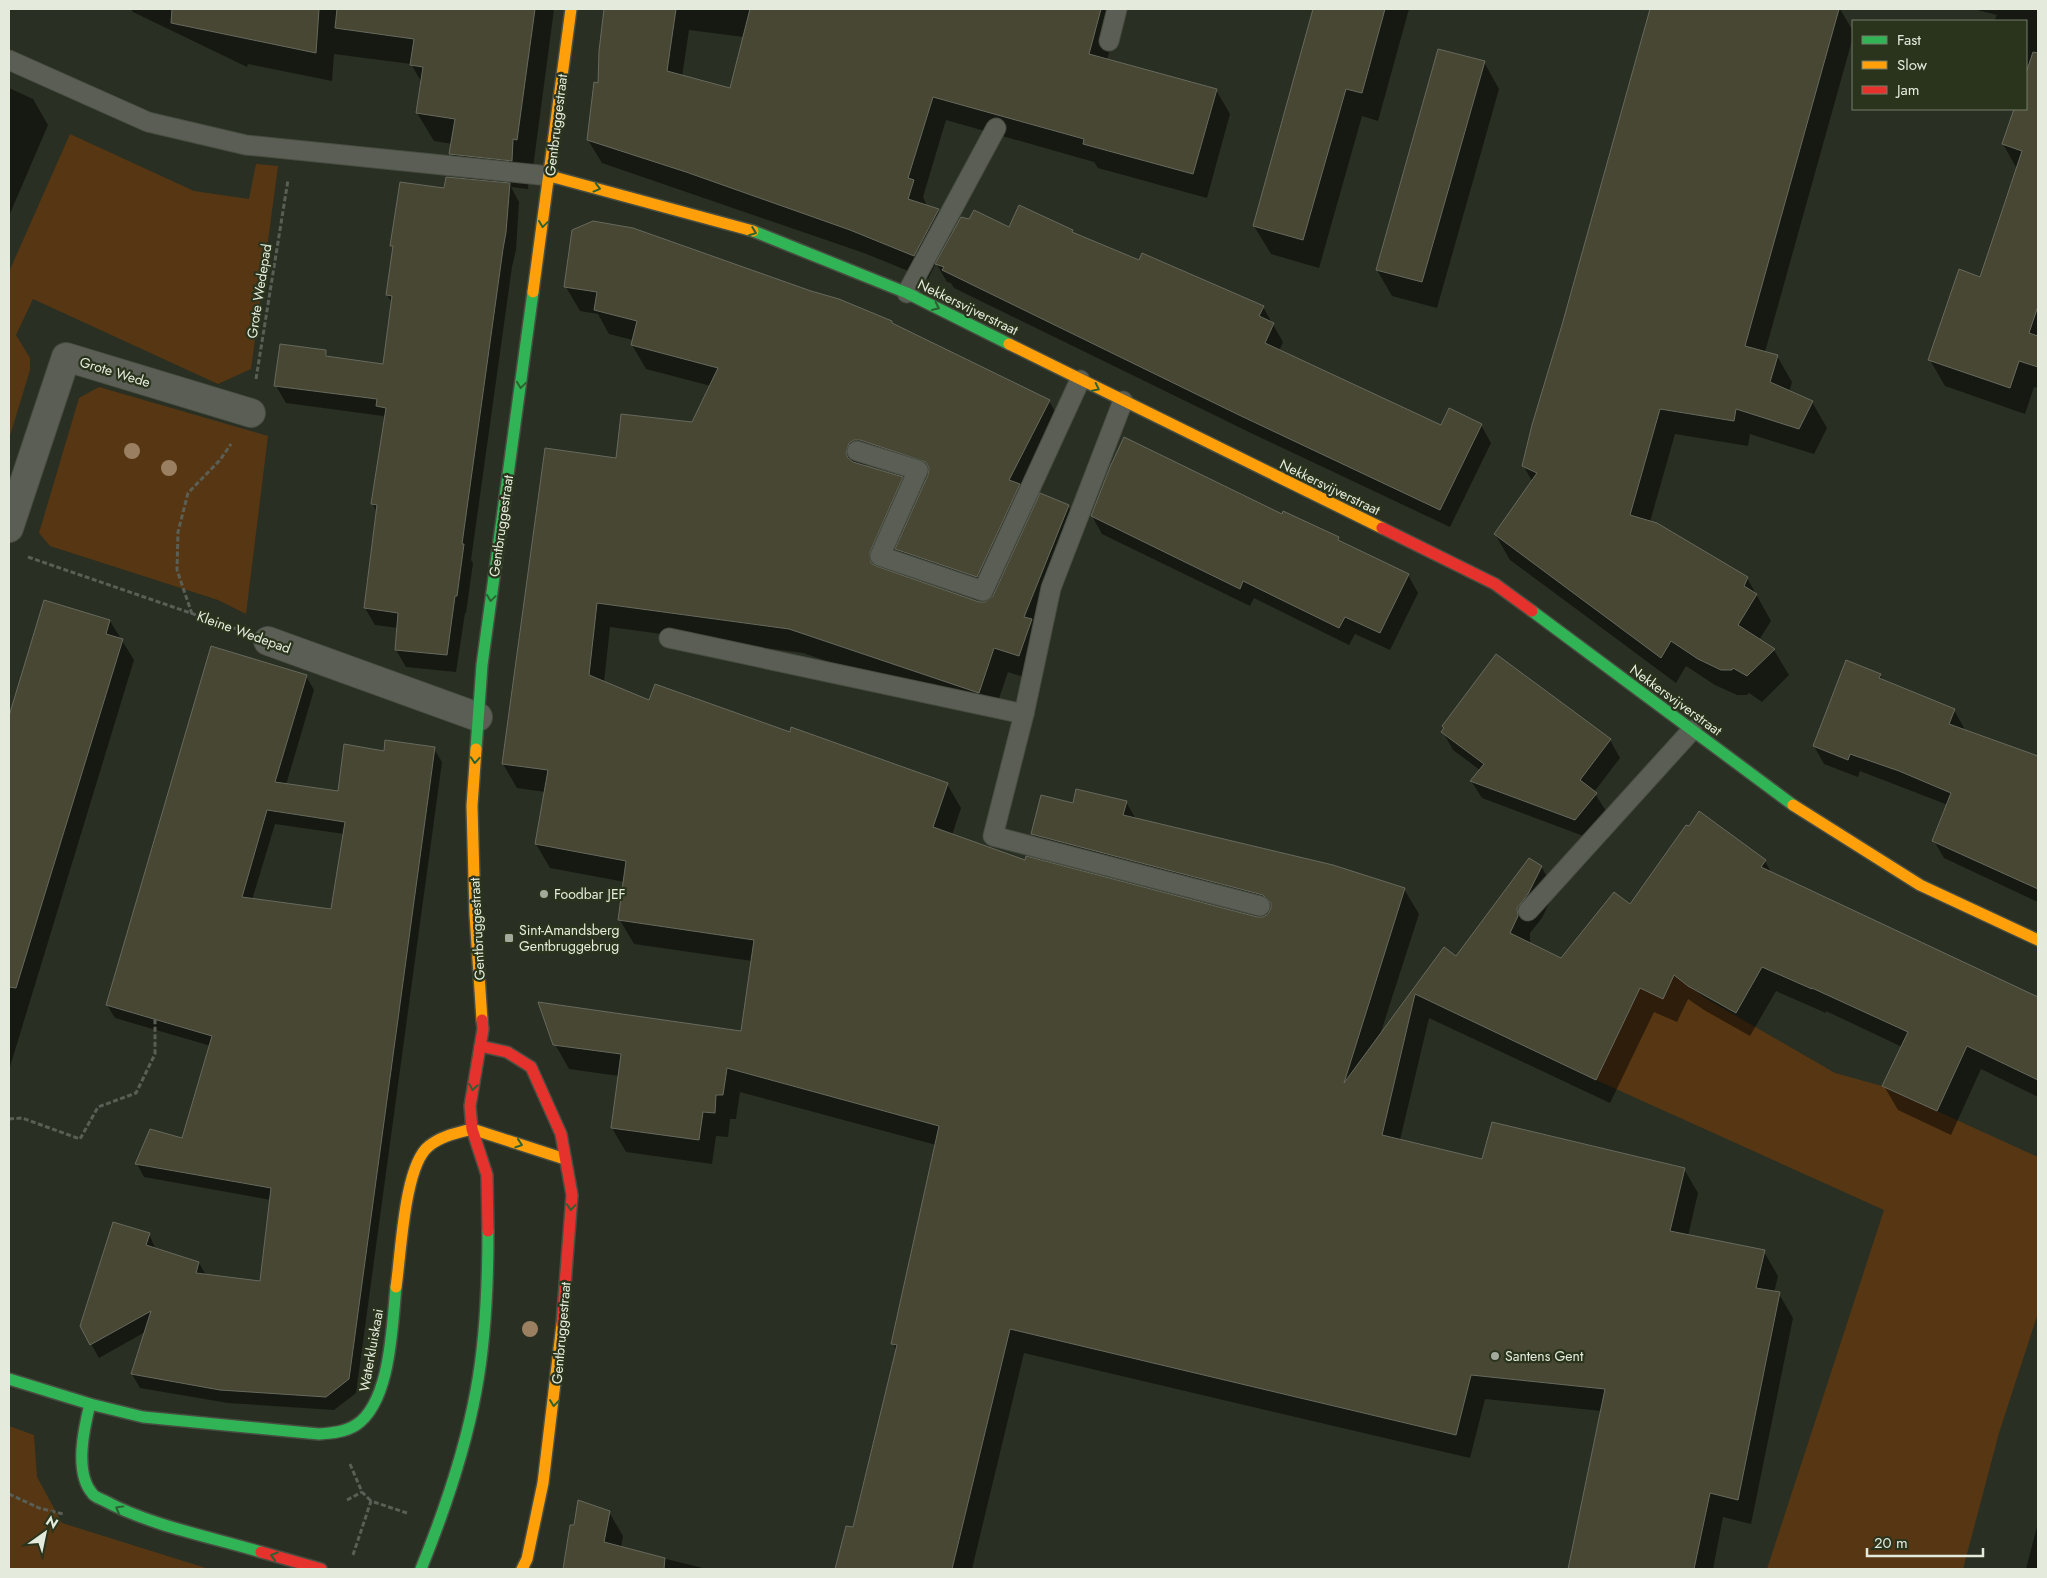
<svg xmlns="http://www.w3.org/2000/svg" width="2047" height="1578" font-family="Jost,sans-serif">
<rect width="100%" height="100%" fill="#292f22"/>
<g fill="#573713">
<path d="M70,134L194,191L249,199L256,164L278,166L251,369L218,384L33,299L16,335L30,358V370L9,439V272Z"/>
<path d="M99,387L268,436L246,614L218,600L50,546L39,533L79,398Z"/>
<path d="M1653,960L1705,998L1835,1073L1882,1086L2038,1157V1313L1999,1433L1963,1569H1767L1884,1210L1596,1080Z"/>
<path d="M9,1426L34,1435L37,1477L62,1523L209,1569H9Z"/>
</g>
<g fill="#0007" fill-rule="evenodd">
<path d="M131,9H554L533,168H529L528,189L511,187L519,202L516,250L512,267L471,560L473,563L466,613H465L456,672L406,667L396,650L398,628L375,625L365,608L377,512L372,503L386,421L383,416L286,403L276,386L325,351L329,358L384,365L393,304L387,295L394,249L392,245L445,189L466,180L451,154L452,144L434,141L417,113L422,83L411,64L334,54L332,81L248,64L247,67L133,12Z"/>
<path d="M605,9H1116V25L1107,60L1216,90L1230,114L1207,198L1098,168L1094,162L946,120L923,197L927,206L939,210L953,235L1010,229L1072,231L1074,234L1139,262L1263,307L1283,342L1279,351L1441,427L1481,425L1491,443L1450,527L1251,433L954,288L951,283L947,282L936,263L928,279L864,253L602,163L588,140L599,84L600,50ZM689,30L744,37L731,90L682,77Z"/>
<path d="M1314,9H1409L1378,121L1362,116L1319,268L1271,254L1254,226Z"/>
<path d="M1652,9H1840L1853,31V37L1765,352L1777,356L1792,382L1789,392L1812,402L1827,428L1814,454L1750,434L1748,446L1675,434L1650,522L1747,578L1771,621L1759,640L1774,650L1789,675L1762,702L1749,693L1747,695H1737L1715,685L1686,666L1676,683L1510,560L1495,534L1532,481L1523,465Z"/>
<path d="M1973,9H2038V388L2034,387L2025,414L1945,386L1930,360L1981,279L2017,169L2003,144L2015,109H2026V21H1994L1997,15Z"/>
<path d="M1484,62L1499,89L1437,308L1392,296L1377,270Z"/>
<path d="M9,88L33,99L48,125L9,216Z"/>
<path d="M566,287L893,325L1049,401L1063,425L1026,498L1034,511L1068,506L1082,531L1040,635L1033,680L1008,672L993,716L803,653L610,627L604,682L650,701L790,733L947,784L961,808L952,835L1026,862L1257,918L1270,917L1047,859L1033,834L1074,804L1126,802L1136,819L1404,889L1419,914L1380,1035L1444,949L1456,958L1541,866L1555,891L1542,918L1530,933V944L1562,959L1631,906L1765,861L1772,874L2038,998V1097L1981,1069L1951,1135L1898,1110L1884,1086L1902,1047L1826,1011V1013L1776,991L1750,1036L1704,1010L1688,999L1677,1022L1654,1012L1610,1103L1429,1018L1400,1140L1483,1160L1684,1169L1698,1193L1688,1236L1764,1252L1778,1276L1774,1293L1779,1294L1793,1318L1751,1524L1723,1517L1713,1569H1571L1602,1411L1485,1399L1470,1458L1024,1353L972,1569H836L847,1527L854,1529L897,1351L893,1344L936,1145L740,1092L736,1119H730L728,1137L716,1136L712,1164L626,1152L612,1128L619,1076L569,1069L555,1044L742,1032L752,961L634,944L620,920L625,882L550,868L536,844L545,792L517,788L503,764L692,424L711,386L646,369L632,345L633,340L609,334L598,314L580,311ZM868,464H875L927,482L917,504L902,478L865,466ZM896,548L911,574L989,600L986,603H979L886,571Z"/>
<path d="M1282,515L1338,538L1341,543L1408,575L1418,593L1390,650L1355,634L1349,645L1254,598L1250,606L1102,534L1092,516Z"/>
<path d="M44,601L110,621L134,660L9,1070V720Z"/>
<path d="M1880,675L1884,682L1954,710L1964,728L1963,731L2038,757V902L1944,858L1934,841L1948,805L1860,771L1858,777L1824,764L1814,746Z"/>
<path d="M306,676L314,690L286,785L339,793L385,752L434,749L442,762L356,1393L334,1410L228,1403L140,1388L132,1374L145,1332L99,1358L81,1326L149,1234L156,1250L199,1263L206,1275L261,1283L271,1200L144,1177L137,1164L183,1140L211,1046L115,1018L107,1005ZM275,824L344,834L332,911L252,900Z"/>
<path d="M1443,732L1610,740L1620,758L1594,792L1606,811L1586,837L1482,798L1471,781L1480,770L1453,750Z"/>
<path d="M609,1512L623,1536L621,1548L707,1569H565L571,1526Z"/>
<path d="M2038,1523V1569H2026Z"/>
</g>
<g fill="#474734" stroke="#67695d" fill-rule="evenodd">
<path d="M172,9H319L316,53L171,23Z"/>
<path d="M337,9H535L517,140L513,139L512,161L449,154L455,119L416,113L423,67L410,65L414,39L335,28Z"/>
<path d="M604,9H676L667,71L730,88L750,9H1101L1089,54L1217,89L1193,174L1083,144L1084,139L933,97L908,178L914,180L908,199L939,209L914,256L850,230L686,172L587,140L594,82L598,83L599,51Z"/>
<path d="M1313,9H1385L1362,93L1346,89L1303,240L1253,226Z"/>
<path d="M1650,9H1839L1745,346L1778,355L1770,382L1813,401L1799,429L1736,409L1734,421L1660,409L1630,515L1657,523L1748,577L1744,586L1757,594L1738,625L1775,649L1747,676L1733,668L1732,670H1721L1698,659L1671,641L1661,658L1494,534L1537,473L1522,466L1532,425L1562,325Z"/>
<path d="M1438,49L1485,61L1422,282L1376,270Z"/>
<path d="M2033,52L2038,53V306L2029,333L2038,336V367L2019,361L2010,388L1928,360L1959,269L1980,277L2022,151L2002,144L2014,109H2026V73Z"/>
<path d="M446,177L510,183L506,232L503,249L462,544H464L457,596H455L447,655L395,650L398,613L364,608L377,505L371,504L386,408L376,406L377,399L274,386L280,344L326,350V356L383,364L392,296L386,295L393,246H390L400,182L444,188Z"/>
<path d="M1019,205L1073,230L1072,232L1139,260L1142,253L1264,306L1259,316L1274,323L1265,343L1441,425L1449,408L1482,424L1440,510L1239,415L983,290L942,270L944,267L935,264L961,217L969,219L974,210L1009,227Z"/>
<path d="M593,221L633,228L811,291L839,299L892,321V323L1050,400L1009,480L1020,484L977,577L895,549L928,475L929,468L926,462L860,440H854L849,443L846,453L848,458L853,462L903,477L870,552L871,563L876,566L979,602H985L993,596L1040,493L1069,505L1024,617L1032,619L1019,656L994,648L979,693L789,629L597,603L589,675L649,700L655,684L790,732L791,727L948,783L933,827L1025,860L1026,856L1257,917H1263L1268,914L1271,908V903L1263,895L1031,834L1041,795L1073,803L1076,789L1127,801L1123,815L1333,865L1405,888L1344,1083L1444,947L1456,956L1529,858L1542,866L1528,894L1517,908L1518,916L1510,933L1561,958L1614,892L1630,904L1686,825L1689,826L1699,811L1766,860L1761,867L2038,997V1080L1967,1046L1937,1111L1882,1086L1908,1032L1812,988V989L1762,967L1736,1013L1688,986L1674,975L1663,999L1640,988L1596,1080L1415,994L1382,1135L1482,1159L1492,1122L1685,1168L1670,1231L1765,1250L1756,1288L1780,1292L1738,1500L1710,1493L1694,1569H1568L1605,1389L1471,1375L1456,1435L1010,1329L952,1569H835L846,1526L853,1527L897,1345L891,1344L939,1126L727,1068L723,1095H716L715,1113L703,1112L699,1140L611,1128L621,1054L553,1045L538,1002L741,1031L754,940L618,920L626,861L535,844L548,770L502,764L545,448L616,458L621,414L692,422L718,368L631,345L637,321L594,310L597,292L564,287L572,230Z"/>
<path d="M1124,437L1282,514L1283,511L1339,537L1338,540L1409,574L1380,633L1345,617L1339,628L1243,581L1240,589L1091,516L1110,467Z"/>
<path d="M44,600L110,620L106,634L123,639L16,988L9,987V716Z"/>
<path d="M211,646L307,675L275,782L338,791L344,744L384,751L385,740L435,747L349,1379L326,1397L220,1390L131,1374L151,1311L90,1345L80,1326L113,1222L150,1233L146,1245L199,1262L196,1273L260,1281L271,1188L135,1164L150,1129L182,1138L212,1036L106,1005ZM267,810L345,822L331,909L242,897Z"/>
<path d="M1496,654L1611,739L1580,780L1597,793L1575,820L1470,781L1484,764L1441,732L1444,728L1442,726Z"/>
<path d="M1846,660L1881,674L1879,678L1955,709L1949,724L2038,756V889L1932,841L1951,793L1899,771L1850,754L1848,760L1813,746Z"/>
<path d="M578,1500L610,1511L604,1542L665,1558L664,1569H563L570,1525H574Z"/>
</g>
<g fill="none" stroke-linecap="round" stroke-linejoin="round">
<g stroke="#484d42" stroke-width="21">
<g id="lane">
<path d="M1109,41L1117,9"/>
<path d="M9,60L148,122L246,145L550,176"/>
<path d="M907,293L996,128"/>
<path d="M1123,401L1051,588L1024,714L993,836L1260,906"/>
<path d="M857,451L918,470L880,556L983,591L1080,380"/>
<path d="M669,638L1024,714"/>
<path d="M1528,911L1692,730"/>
</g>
</g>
<g stroke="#484d42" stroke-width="30">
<g id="street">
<path d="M9,528L66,357L251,413"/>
<path d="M268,641L478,717"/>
</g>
</g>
<g stroke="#484d42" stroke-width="14">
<g id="fast">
<path d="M753,231L907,293L1009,344"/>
<path d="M1532,611L1793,805"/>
<path d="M476,749L482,665L533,292"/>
<path d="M9,1379L90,1404L143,1417L319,1434C332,1433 345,1432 356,1425C391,1402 392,1325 396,1287"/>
<path d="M90,1404C84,1428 74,1472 92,1493C94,1497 101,1499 105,1501C149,1525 211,1537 261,1552"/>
<path d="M421,1569C444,1512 465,1451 476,1391C486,1338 488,1284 488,1231"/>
</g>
</g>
<g stroke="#484d42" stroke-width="14">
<g id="slow">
<path d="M550,176L753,231"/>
<path d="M533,292L571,9"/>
<path d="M1009,344L1382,528"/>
<path d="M476,749L472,806L475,915L482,1020"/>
<path d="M1793,805L1920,885L2038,940"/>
<path d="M472,1129L565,1159"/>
<path d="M396,1287C401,1255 404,1165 429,1146C441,1136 457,1133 472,1129"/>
<path d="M522,1569L527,1559L543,1483L562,1324"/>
</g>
</g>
<g stroke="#484d42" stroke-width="14">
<g id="jam">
<path d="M1382,528L1495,584L1532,611"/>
<path d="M482,1020L483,1029L470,1106L472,1129L487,1175L488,1231"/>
<path d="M480,1046L507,1052L531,1067L561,1134L572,1195L562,1324"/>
<path d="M261,1552L321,1569"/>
</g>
</g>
<g stroke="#5a5f56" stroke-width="3" stroke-dasharray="5 2.5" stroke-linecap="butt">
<path d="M256,379L288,180"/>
<path d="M28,557L237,629"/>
<path d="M192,614L177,570L178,532L188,493L220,460L231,444"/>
<path d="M9,1119L22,1118L80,1139L98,1107L136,1093L155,1054V1019"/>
<path d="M350,1464L362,1492L371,1501"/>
<path d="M9,1494L39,1508L63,1514"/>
<path d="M347,1500L362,1492"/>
<path d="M353,1555L371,1501L407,1513"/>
</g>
<use href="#lane" stroke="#5a5e55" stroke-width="19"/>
<use href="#street" stroke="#5a5e55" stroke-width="28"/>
<use href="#fast" stroke="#30b455" stroke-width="11"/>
<use href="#slow" stroke="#ff9f0a" stroke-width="11"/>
<use href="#jam" stroke="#e5322d" stroke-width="11"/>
</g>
<g fill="#9a8061">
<circle cx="132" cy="451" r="8"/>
<circle cx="169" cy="468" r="8"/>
<circle cx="530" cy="1329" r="8"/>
</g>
<defs><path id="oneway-chevron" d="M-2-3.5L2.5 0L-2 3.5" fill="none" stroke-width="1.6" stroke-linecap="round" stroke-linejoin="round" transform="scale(1.25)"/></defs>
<g stroke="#2c6131">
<use href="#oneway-chevron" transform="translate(597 188) rotate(15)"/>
<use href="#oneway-chevron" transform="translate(543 224) rotate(98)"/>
<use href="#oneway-chevron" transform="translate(753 232) rotate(21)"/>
<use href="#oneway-chevron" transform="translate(936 307) rotate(25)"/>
<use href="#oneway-chevron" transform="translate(521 385) rotate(98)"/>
<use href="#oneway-chevron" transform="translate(1096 388) rotate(26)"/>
<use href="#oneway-chevron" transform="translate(491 598) rotate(98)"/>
<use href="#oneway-chevron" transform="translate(475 760) rotate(94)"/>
<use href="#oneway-chevron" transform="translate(473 1087) rotate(99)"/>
<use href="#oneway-chevron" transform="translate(519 1144) rotate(18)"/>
<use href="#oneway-chevron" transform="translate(571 1207) rotate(94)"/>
<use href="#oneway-chevron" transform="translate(554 1403) rotate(97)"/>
<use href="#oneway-chevron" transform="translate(119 1509) rotate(-151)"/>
<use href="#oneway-chevron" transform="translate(274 1556) rotate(-164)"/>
</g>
<g fill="#a3a99b" stroke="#2a341d" stroke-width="2">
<circle cx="544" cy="894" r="5"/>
<rect x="504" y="933" width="10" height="10" rx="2.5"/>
<circle cx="1495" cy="1356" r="5"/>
</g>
<g text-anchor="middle" stroke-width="4.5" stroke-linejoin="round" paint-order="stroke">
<g font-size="14" fill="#e4ebdc" stroke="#2a341d">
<text transform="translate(556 125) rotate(-83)" y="5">Gentbruggestraat</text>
<text transform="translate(259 291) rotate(-81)" y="5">Grote Wedepad</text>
<text transform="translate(968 307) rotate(26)" y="5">Nekkersvijverstraat</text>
<text transform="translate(115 372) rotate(17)" y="5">Grote Wede</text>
<text transform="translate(1330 487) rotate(26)" y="5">Nekkersvijverstraat</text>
<text transform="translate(501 526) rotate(-82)" y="5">Gentbruggestraat</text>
<text transform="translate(244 632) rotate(20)" y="5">Kleine Wedepad</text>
<text transform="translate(1676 700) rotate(36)" y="5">Nekkersvijverstraat</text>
<text transform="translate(477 929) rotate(-93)" y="5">Gentbruggestraat</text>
<text transform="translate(561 1333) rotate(-85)" y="5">Gentbruggestraat</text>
<text transform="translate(371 1350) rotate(-80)" y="5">Waterkluiskaai</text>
</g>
<g font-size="14" fill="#e4ebdc" stroke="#2a341d" text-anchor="start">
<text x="554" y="899">Foodbar JEF</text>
<text x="519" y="935">Sint-Amandsberg<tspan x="519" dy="16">Gentbruggebrug</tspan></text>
<text x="1505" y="1361">Santens Gent</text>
</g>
</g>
<rect width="2047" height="1578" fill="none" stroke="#e4ebdc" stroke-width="20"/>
<rect x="1852" y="20" width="175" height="90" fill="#2a341d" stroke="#747d69"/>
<rect x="1862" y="36" width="25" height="8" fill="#30b455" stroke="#747d69"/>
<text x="1897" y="45" font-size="15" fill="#e4ebdc">Fast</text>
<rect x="1862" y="61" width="25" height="8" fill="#ff9f0a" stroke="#747d69"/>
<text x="1897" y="70" font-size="15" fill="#e4ebdc">Slow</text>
<rect x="1862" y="86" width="25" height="8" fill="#e5322d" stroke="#747d69"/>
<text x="1897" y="95" font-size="15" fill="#e4ebdc">Jam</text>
<g transform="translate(45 1533) rotate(33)" stroke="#2a341d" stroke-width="4" paint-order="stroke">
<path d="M0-4L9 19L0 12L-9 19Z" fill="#e4ebdc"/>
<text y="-8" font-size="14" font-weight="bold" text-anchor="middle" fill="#e4ebdc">N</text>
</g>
<path d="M1867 1548v8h116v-8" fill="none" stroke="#e4ebdc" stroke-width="2.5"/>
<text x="1874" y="1548" font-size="15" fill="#e4ebdc" stroke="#2a341d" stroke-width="4" paint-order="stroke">20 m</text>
</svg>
